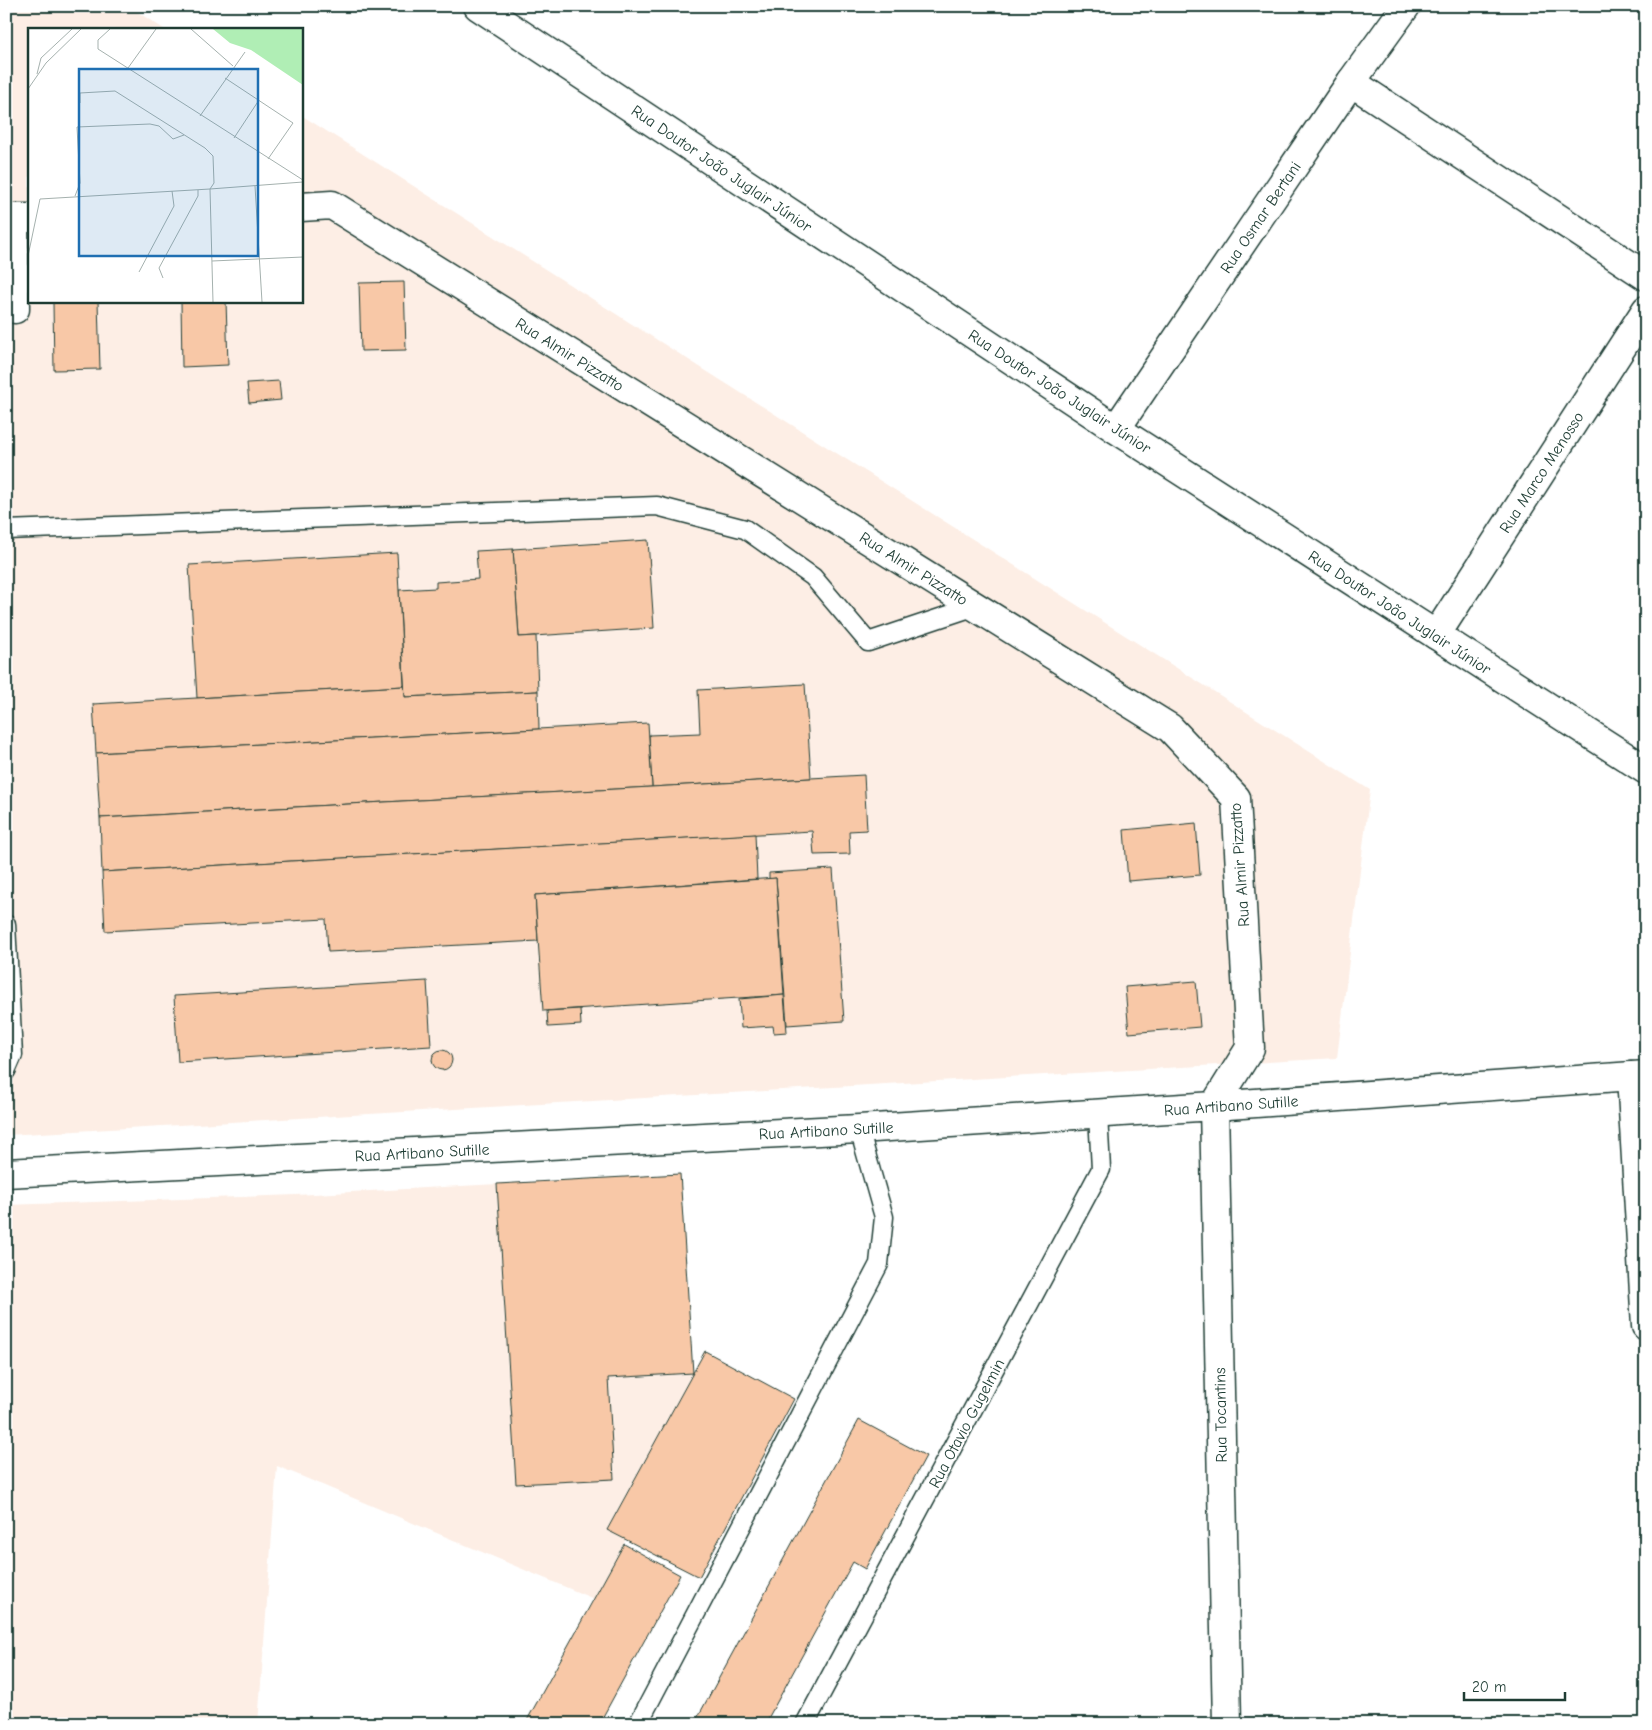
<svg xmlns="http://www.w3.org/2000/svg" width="1652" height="1730" font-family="'Comic Neue',sans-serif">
<rect width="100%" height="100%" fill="#fff"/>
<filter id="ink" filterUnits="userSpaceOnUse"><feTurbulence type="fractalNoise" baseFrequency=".02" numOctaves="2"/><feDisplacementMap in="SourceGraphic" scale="10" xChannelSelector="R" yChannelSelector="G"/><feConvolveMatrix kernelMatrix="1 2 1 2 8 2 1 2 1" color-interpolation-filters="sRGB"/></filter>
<g filter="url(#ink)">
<g fill="#fdeee5">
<path d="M6,6H128L164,29H29V301H301V115L1370,790L1337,1058L6,1135Z"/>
<path d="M680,1174L693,1373L607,1529L626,1539L594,1599L277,1466L258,1724H6V1205L296,1195Z"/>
</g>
<g fill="#f8c8a7" stroke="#1f3d34">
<path d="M404,282L406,350L361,351L359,283Z"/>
<path d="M98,301L100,369L54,370L53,302Z"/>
<path d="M181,301H226L228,365L182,367Z"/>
<path d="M279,381L281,400L249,403L247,383Z"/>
<path d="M648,540L654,628L519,637L513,549Z"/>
<path d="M513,549L519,637L536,636L538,691L405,697L399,590L436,588V582L478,579L476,551Z"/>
<path d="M397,553L404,686L197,698L189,565Z"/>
<path d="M805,684L811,778L652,787L649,735L700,733L698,690Z"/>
<path d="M404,686L405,697L538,691L539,729L96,753L93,704Z"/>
<path d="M648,723L652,787L100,818L96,753Z"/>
<path d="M864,775L867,830L849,831L850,854L814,855L812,831L102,872L100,818Z"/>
<path d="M1196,823L1200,875L1128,881L1124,830Z"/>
<path d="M755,834L757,879L535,895L538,941L328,952L326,919L105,931L102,872Z"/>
<path d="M833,869L844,1021L787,1025L776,878L769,879V873Z"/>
<path d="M776,878L784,995L543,1011L535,895Z"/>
<path d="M427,981L431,1046L178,1062L174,996Z"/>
<path d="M1196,981L1200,1027L1129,1033L1125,987Z"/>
<path d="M784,995L787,1032L774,1033L773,1026L741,1028L739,999Z"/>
<path d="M580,1009L581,1025L548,1027L547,1011Z"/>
<circle cx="442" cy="1060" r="10"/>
<path d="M680,1174L693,1373L608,1378L614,1479L516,1484L497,1184Z"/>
<path d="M705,1351L794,1399L699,1577L607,1530Z"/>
<path d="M859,1420L926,1456L865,1569L853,1562L765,1724H694Z"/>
<path d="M624,1544L680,1575L599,1724H525Z"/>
</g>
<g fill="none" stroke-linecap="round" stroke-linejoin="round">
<g stroke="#1f3d34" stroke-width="21">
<g id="lane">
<path d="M6,530L657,506L745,529L813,577L868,642L976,606"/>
<path d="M6,924L13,1055L6,1071"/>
<path d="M638,1724L879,1264L884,1217L859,1129"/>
<path d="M805,1724L1101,1169L1098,1115"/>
</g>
</g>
<g stroke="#1f3d34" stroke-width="31">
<g id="street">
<path d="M478,6L1116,429L1646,770"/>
<path d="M1351,82L1646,276"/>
<path d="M301,207L332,205L1170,728L1236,798L1250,1048L1214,1106"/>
<path d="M15,309L14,218H29"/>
<path d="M1116,429L1351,82L1406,6"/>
<path d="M1436,635L1646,310"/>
<path d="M1631,1076L1646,1326"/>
<path d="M1214,1106L1646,1075"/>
</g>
</g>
<g stroke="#1f3d34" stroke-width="31">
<path id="secondary" d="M6,1173L859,1129L1214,1106L1227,1724"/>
</g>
<use href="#lane" stroke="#fff" stroke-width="18"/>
<use href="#street" stroke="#fff" stroke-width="28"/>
<use href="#secondary" stroke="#fff" stroke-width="28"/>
</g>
</g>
<g text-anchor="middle" stroke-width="4" stroke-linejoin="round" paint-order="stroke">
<g font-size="16" fill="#1f3d34" stroke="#fff">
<text transform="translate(722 168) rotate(34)" y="6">Rua Doutor João Juglair Júnior</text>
<text transform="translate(1260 217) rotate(-56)" y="6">Rua Osmar Bertani</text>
<text transform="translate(570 354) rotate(32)" y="6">Rua Almir Pizzatto</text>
<text transform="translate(1060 391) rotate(33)" y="6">Rua Doutor João Juglair Júnior</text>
<text transform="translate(1541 472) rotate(-57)" y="6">Rua Marco Menosso</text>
<text transform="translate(914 568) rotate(32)" y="6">Rua Almir Pizzatto</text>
<text transform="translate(1400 612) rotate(33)" y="6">Rua Doutor João Juglair Júnior</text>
<text transform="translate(1239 865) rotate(-94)" y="6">Rua Almir Pizzatto</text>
<text transform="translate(1231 1105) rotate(-4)" y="6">Rua Artibano Sutille</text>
<text transform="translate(826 1130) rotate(-3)" y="6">Rua Artibano Sutille</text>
<text transform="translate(422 1152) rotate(-3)" y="6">Rua Artibano Sutille</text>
<text transform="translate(1220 1415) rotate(-91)" y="6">Rua Tocantins</text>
<text transform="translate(966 1423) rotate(-62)" y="6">Rua Otavio Gugelmin</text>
</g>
</g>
<g transform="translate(28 28)">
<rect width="275" height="275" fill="#fff"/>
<path d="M185,1H275V57L223,22L202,15Z" fill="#b0eeb5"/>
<path fill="none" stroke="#a5b1ae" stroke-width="1" d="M82,1L70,12V21L275,152M163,1L205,38M100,40L128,1M9,46L13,30L44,1M197,50L265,95L240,131M0,61L18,35L53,1M52,75V65L87,63L177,120L185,128L186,155L182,161M172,88L217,24M206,110L231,72M227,158L234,274M182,161L275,154M47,168L52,155L49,99L122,96L131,98L145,111L156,107M0,228L12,171L182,161L185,274M184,233L275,229M111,244L146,178L144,163M135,250L131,240L170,168V162"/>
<path fill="#1f6fb2" fill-opacity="0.15" stroke="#1f6fb2" stroke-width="2.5" d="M51,41H230V228H51Z"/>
<rect width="275" height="275" fill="none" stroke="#1f3d34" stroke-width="2.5"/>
</g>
<rect width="1652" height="1730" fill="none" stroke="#fff" stroke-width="25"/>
<rect x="12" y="12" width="1627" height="1705" fill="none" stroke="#1f3d34" stroke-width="2" filter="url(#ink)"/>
<path d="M1464 1692v8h101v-8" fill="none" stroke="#1f3d34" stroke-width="2.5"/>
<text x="1472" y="1692" font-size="15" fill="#1f3d34" stroke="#ffffff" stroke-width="4" paint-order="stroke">20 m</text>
</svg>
